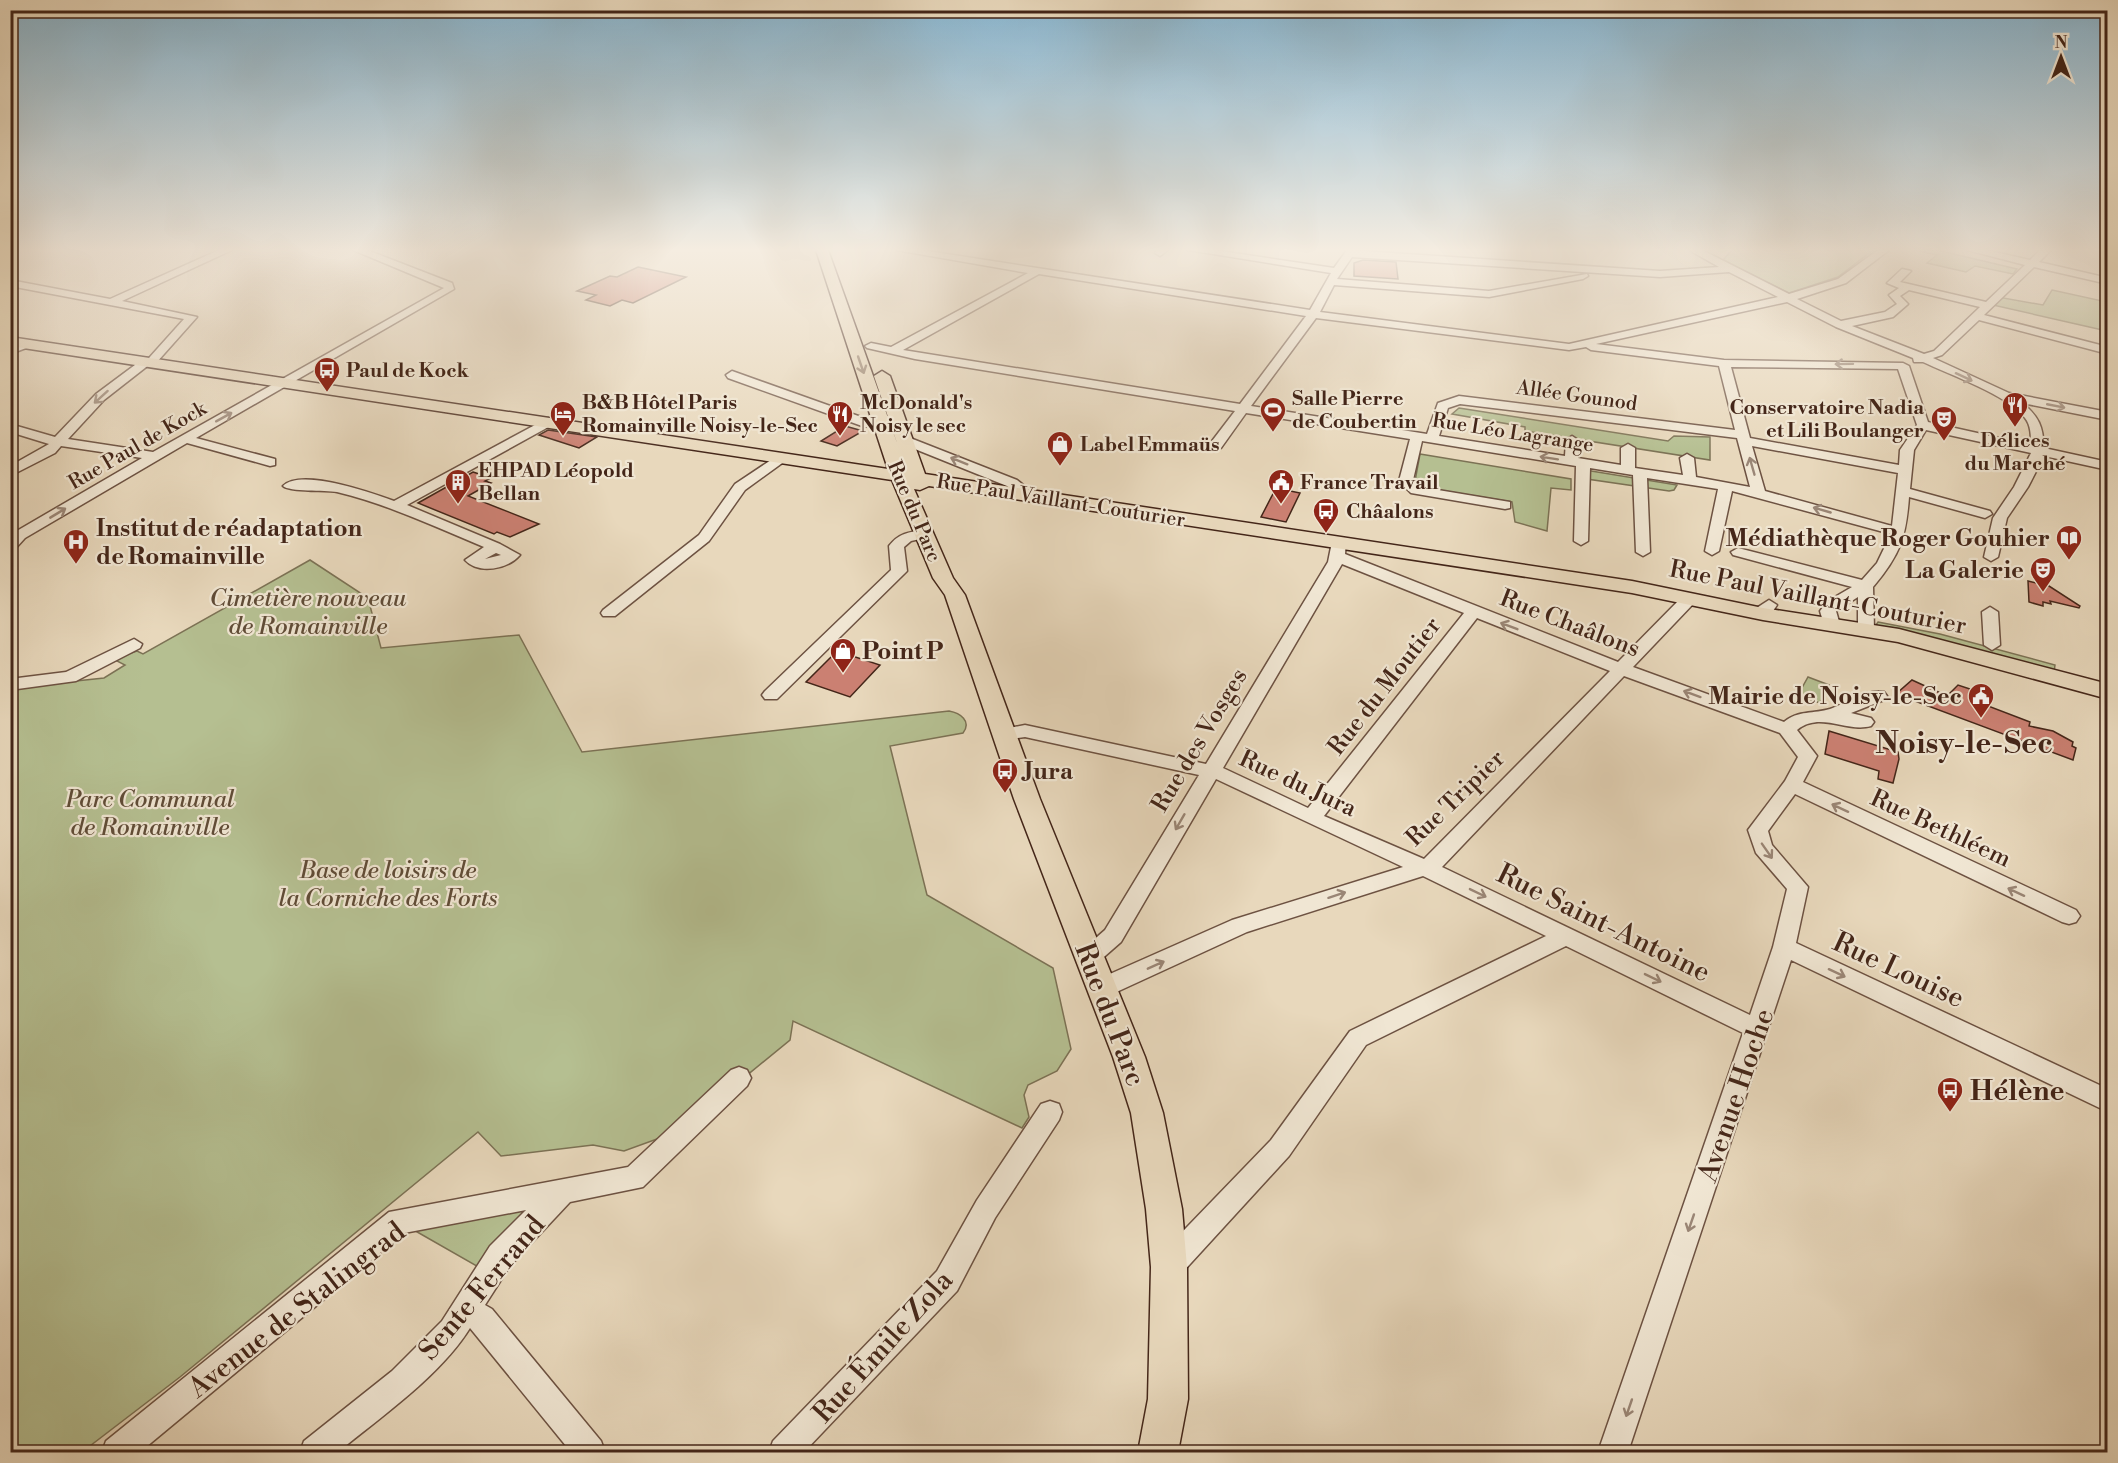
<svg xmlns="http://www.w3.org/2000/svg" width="2118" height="1463" font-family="'Libre Bodoni',serif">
<rect width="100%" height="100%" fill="#e8d8bc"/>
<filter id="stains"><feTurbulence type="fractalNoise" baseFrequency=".00333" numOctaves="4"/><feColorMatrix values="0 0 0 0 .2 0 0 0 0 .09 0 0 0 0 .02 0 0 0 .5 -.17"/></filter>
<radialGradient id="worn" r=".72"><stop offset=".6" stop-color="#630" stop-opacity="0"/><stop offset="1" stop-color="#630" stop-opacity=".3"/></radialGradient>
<g fill="#b5bf91" stroke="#7c7255" stroke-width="1.5">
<path d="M1732,250H1873L1838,277L1789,293L1723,260Z"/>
<path d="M1914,250H1937L2017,269L2013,274L1975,266L1966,272L1927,263L1937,255Z"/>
<path d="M2052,290L2107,302V331L1993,305L1998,297L2043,305Z"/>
<path d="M1459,408L1668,441L1674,436L1710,437V460L1525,431V427L1452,414Z"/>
<path d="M1420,454L1571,479V490L1551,488L1547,531L1515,522L1512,502L1420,487L1415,481Z"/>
<path d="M1579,469L1677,485L1674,490L1669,491L1580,478Z"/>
<path d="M310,560L368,598L381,648L519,635L582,752L949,711C960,713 972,721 963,733L890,746L927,895L1053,968L1071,1049L1057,1071L1028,1085L1024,1095L1029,1117L1022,1128L793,1021L790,1040L679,1131L624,1151L593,1145L501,1156L478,1132L180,1377L82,1452H11L10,688L104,678L125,665L113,659L137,651L143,654Z"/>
<path d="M1878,622L1940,634L2055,665L2054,672L1880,629L1876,625Z"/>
<path d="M1808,677L1829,685L1820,703L1798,695Z"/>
<path d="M563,1191L489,1273L398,1221Z"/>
</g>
<g fill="#cb8072" stroke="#442619" stroke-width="1.5">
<path d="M1363,260L1396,262L1398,279L1354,276V263Z"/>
<path d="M638,267L686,277L633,303L622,300L610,306L586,300L596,295L577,291L610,276L617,277Z"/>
<path d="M845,426L863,431L837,446L821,441Z"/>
<path d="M548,430L597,437L579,448L539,435Z"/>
<path d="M473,472L491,478L485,481L491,483L468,496L539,524L510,537L497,532L494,534L418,503Z"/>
<path d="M1276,488L1300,493L1286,522L1261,517Z"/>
<path d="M2028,581L2049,586L2080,606L2079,608L2050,601L2051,604L2043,602V606L2029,602Z"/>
<path d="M837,651L880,665L850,697L806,682Z"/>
<path d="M1912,680L1947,696L1958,685L1982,693L1986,697L1988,706L2030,722L2029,726L2053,731L2073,742L2072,746L2076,748L2073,760L1896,694Z"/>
<path d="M1829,731L1898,752L1899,759L1893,783L1878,779L1879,771L1825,754Z"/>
</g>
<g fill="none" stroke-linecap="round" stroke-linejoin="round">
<g stroke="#6d5242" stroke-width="3">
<g id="minor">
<path d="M219,250H232L122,301L197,317L156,363L150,364L104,400L68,439L153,452L444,288L353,250H367L452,283L454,289L196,438L275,459V465L270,466L187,443L25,538L15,549L10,550V537L15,532L142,458L61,446L55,453L10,476V466L49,444L10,432V424L55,437L96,394L143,359L149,358L184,319L10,286V280L110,299Z"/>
<path d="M896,250H921L1310,310L1331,273L1188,250H1214L1334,268L1347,250L1660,271L1719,267L1689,250H1702L1789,294L1838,279L1878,250H1889L1846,283L1797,299L1841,321L1885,312L1897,304L1889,295L1899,288L1887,283L1902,269L1911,271L1900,282L1986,302L2025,265L1967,250H1986L2030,260L2040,250H2051L2039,262L2108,278V284L2034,267L1984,315L2108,347V354L1979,320L1942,355L1933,358L2009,393L2108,412V420L2022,403C2039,416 2043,427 2044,448L2108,462V470L2044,456L2028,487L2007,518L1998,557L1991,561L1984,557L1993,518L2014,487L2031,453L1926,430L1914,450L1910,489L1990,511L1992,514L1985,518L1909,497C1906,538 1900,555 1873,587L1874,630L1866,635L1858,630V597L1836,611L1840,625L1832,630L1824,625L1820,611L1828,601L1852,587L1733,555L1731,552L1738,548L1862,580L1877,563L1891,534L1732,491L1719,551L1712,555L1705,551L1718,489L1647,478L1650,552L1643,556L1636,552L1633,475L1590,468L1588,541L1581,545L1574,541L1576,466L1422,441L1413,480L1420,487L1510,502V508L1505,509L1411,493L1399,481L1410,439L1246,413L1221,448H1211L1209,445L1235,411L915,359L867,348L865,346L871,343L891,347L1028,273ZM1352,257L1660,277L1729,272L1778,297L1569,344L1320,312L1334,285L1489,297L1583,279L1588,276L1587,274L1489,291L1337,279ZM1039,274L1306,316L1240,404L903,350ZM1909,290L1980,307L1934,351L1924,354L1852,326L1893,317L1908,304L1900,296ZM1787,302L1836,327L1913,358L1914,362H1923C1948,374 2010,396 2025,418C2031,425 2031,436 2031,445L1928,422L1909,366L1903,363L1724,360L1596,344ZM1316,318L1569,350L1586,347L1591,350L1719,366L1735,430L1459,396L1438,403L1427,434L1251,406ZM1731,367L1898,369L1917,425L1900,450L1899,465L1750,438ZM1460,404L1737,438L1750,487L1696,477L1694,458L1687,454L1680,458L1683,475L1635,468V448L1628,444L1621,448V465L1578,458V440L1572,436L1566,440L1565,456L1439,436L1448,408ZM1752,446L1898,473L1892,526L1765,491Z"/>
<path d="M1157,250H1168L1160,256L1155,253Z"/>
<path d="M27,342L37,344L10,354V347Z"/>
<path d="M732,371L864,418L879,420L896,412L902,416L881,428L862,426L728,378L726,375Z"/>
<path d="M548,418L554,422L552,425L407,505L500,544L520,555C508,569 479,575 465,560L484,547C436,527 387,504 337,492C325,490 289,492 283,486C301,468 372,493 394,501ZM496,553L501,555L485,559Z"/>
<path d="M905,436L1017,480L1037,496L1035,499H1025L1007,486L900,443V437Z"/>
<path d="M780,454L787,458L785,461L745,490L709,541L615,616H603L601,613L603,610L699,535L735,484Z"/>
<path d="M924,530L931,534L929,537L911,541L904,547L907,571L904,574L777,699H765L762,695L765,691L891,570L889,546C899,533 909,532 924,530Z"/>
<path d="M1339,538L1346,542L1345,554L1618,662L1683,596H1695L1697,599L1695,602L1633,667L1784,722C1798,710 1814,714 1830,709C1846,704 1867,688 1884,692L1887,696L1884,700L1851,713L1871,718L1874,722L1871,726C1847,733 1820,711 1797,730L1817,756L1803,782L2076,910L2080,916L2076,922L2069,924L2062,922L1795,794L1768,831L1772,845L1808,887L1796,943L2108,1089V1112L1791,960L1628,1452H1598L1743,1033L1566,946L1366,1045L1289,1156L1180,1275L1170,1279L1160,1275L1156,1265L1160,1255L1271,1140L1350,1031L1546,936L1423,876L1247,932L1110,995L1102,997L1094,995L1091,988L1094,981L1232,920L1403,867L1216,779L1121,942L1097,963L1089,966L1081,963L1078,957L1081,951L1105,930L1199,775L1025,737L1005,740L996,734L999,730L1025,725L1206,764L1328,562L1332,542ZM1342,564L1464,613L1308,808L1223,768ZM1477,618L1610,671L1424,859L1324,816ZM1624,676L1780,733L1798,757L1785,781L1748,830L1756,853L1787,889L1773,947L1750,1015L1442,867Z"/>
<path d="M1769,600L1777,605L1769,617L1763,619L1757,617L1755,609Z"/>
<path d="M1990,607L1998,612L2000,645L1992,650L1984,645L1982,612Z"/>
<path d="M134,639L142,644L140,648L76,681L10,690V679L66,672Z"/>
<path d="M739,1067L747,1070L751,1078L747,1086L643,1187L570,1202L510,1266L485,1305L492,1309L601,1441L605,1452H571L470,1328C440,1376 382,1416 338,1452H300L304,1441L392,1371L442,1321L490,1246L526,1210L404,1233L140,1452H102L106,1441L389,1212L628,1167L731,1070Z"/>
<path d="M1050,1101L1059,1104L1062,1112L1059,1120L995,1218L957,1291L804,1452H769L773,1441L937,1271L977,1200L1041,1104Z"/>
</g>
</g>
<g stroke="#442619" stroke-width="3">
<path id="major" d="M816,250H828L897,443L874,376L882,371L890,376L925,474L1632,581L1763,608L1899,629L2108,684V699L1898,642L1763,620L1632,593L929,486L920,490L914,489L953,578L965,595L1040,799L1145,1057L1163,1113L1182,1209L1187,1267L1188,1399L1178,1452H1138L1148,1399L1151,1267L1146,1209L1131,1113L1113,1057L1014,799L945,595L933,578L892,480L10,346V337L888,469Z"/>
</g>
<use href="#minor" fill="#f0e6d3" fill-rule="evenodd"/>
<use href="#major" fill="#e8d8bc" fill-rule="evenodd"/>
</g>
<defs><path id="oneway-shaft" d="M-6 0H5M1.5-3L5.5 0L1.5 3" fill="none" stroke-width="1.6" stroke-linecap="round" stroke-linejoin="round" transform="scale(1.5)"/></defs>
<g stroke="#9a8676">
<use href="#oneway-shaft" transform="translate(1844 364) rotate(179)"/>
<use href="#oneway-shaft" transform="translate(1964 377) rotate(25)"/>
<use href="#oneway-shaft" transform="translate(101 397) rotate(138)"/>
<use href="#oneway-shaft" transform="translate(2056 406) rotate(11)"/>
<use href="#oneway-shaft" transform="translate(224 417) rotate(-29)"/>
<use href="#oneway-shaft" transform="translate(1549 458) rotate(-171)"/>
<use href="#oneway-shaft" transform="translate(959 461) rotate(-158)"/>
<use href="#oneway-shaft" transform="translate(1752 466) rotate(-106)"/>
<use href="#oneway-shaft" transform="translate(1822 510) rotate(-164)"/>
<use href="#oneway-shaft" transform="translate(58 513) rotate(-31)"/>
<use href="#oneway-shaft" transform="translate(1509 626) rotate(-159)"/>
<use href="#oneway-shaft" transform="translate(1692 694) rotate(-160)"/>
<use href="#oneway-shaft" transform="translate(1840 808) rotate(-155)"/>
<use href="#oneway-shaft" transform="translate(1180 822) rotate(120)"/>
<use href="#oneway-shaft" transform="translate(1767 851) rotate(55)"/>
<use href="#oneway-shaft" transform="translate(2016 892) rotate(-155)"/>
<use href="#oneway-shaft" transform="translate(1478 893) rotate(26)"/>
<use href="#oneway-shaft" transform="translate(1337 895) rotate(-18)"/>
<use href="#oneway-shaft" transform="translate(1156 965) rotate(-24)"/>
<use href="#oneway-shaft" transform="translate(1837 973) rotate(25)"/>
<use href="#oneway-shaft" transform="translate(1653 978) rotate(26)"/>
<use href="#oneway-shaft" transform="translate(1691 1223) rotate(109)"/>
<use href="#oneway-shaft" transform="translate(1629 1408) rotate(109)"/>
</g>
<use stroke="#967f6a" href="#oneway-shaft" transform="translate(861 365) rotate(71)"/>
<linearGradient id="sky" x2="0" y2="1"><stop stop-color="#88b6d1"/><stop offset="0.55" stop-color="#f5ede1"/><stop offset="1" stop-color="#f5ede1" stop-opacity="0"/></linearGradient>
<rect width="2118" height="455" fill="url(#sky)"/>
<defs>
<g id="bus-pin" transform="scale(1.35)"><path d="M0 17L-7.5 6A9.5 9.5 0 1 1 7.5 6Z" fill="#8f2418" stroke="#f0e6d3"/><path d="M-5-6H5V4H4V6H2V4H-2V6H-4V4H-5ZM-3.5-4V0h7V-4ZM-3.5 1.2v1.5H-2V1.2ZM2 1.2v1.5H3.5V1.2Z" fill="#fff"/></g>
<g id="restaurant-pin" transform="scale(1.35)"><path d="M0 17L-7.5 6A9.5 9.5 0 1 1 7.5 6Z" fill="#8f2418" stroke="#f0e6d3"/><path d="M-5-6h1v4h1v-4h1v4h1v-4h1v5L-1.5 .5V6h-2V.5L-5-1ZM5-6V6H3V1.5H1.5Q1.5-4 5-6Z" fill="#fff"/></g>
<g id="stadium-pin" transform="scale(1.35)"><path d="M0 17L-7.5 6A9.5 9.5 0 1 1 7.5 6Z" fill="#8f2418" stroke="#f0e6d3"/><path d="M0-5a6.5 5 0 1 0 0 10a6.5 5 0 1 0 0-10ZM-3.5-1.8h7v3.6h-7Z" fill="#fff"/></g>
<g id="hotel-pin" transform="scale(1.35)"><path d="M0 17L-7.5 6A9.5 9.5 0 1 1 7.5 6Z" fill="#8f2418" stroke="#f0e6d3"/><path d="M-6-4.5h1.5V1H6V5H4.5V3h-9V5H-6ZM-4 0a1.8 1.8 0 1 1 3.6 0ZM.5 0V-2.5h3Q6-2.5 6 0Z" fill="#fff"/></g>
<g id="theatre-pin" transform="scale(1.35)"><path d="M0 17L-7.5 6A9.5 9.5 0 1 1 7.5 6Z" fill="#8f2418" stroke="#f0e6d3"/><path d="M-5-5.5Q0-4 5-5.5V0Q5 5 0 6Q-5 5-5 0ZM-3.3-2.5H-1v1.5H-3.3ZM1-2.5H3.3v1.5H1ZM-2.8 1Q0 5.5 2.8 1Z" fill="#fff"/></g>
<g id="shop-pin" transform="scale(1.35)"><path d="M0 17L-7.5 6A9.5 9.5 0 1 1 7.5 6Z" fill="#8f2418" stroke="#f0e6d3"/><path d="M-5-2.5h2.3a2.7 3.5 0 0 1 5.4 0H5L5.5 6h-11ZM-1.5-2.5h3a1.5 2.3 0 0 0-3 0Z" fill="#fff"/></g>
<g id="building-pin" transform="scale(1.35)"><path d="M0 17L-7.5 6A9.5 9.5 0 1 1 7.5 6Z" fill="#8f2418" stroke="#f0e6d3"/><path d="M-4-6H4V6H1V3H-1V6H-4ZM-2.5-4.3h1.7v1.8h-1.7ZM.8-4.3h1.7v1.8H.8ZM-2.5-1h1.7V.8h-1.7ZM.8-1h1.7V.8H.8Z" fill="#fff"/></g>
<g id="civic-pin" transform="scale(1.35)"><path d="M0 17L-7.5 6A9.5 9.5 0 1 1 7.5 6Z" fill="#8f2418" stroke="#f0e6d3"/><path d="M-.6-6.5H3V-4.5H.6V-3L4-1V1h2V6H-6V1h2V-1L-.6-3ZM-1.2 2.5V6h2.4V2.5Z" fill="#fff"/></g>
<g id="library-pin" transform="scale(1.35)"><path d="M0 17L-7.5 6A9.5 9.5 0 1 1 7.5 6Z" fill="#8f2418" stroke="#f0e6d3"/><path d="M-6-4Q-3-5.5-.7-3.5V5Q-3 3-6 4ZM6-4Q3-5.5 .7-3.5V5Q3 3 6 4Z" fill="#fff"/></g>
<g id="hospital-pin" transform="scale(1.35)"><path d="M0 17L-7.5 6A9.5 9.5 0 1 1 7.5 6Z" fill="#8f2418" stroke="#f0e6d3"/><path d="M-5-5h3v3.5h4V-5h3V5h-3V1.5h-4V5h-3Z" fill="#fff"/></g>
</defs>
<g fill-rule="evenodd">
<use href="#bus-pin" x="327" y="370"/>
<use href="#restaurant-pin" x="2015" y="405"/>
<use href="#stadium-pin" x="1273" y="410"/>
<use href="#hotel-pin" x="563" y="414"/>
<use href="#restaurant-pin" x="840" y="414"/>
<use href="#theatre-pin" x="1944" y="419"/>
<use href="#shop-pin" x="1060" y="444"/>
<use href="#building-pin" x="458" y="482"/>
<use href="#civic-pin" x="1281" y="482"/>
<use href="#bus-pin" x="1326" y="511"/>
<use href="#library-pin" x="2069" y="538"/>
<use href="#hospital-pin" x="76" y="542"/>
<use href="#theatre-pin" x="2043" y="570"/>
<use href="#shop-pin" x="843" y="651"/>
<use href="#civic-pin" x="1981" y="696"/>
<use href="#bus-pin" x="1005" y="771"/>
<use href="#bus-pin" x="1950" y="1090"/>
</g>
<g text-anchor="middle" stroke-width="4.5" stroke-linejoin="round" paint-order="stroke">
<g font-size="20" font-weight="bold" fill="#442619" stroke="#f0e6d3" text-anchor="start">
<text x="346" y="377">Paul de Kock</text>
<text x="1292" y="405">Salle Pierre<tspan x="1292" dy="23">de Coubertin</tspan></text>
<text x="582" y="409">B&amp;B Hôtel Paris<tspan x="582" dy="23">Romainville Noisy-le-Sec</tspan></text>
<text x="860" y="409">McDonald's<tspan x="860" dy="23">Noisy le sec</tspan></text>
<text x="1924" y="414" text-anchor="end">Conservatoire Nadia<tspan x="1924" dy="23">et Lili Boulanger</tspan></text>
<text x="2015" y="447" text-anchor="middle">Délices<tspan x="2015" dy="23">du Marché</tspan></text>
<text x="1080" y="451">Label Emmaüs</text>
<text x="478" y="477">EHPAD Léopold<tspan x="478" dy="23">Bellan</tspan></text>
<text x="1300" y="489">France Travail</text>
<text x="1346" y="518">Châalons</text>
</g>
<g font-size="20" fill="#442619" stroke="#f0e6d3">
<text transform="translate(1577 395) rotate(8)" y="7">Allée Gounod</text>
<text transform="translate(1513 432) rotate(9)" y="7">Rue Léo Lagrange</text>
<text transform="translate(137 445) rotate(-30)" y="7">Rue Paul de Kock</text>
<text transform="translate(1061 500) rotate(9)" y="7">Rue Paul Vaillant-Couturier</text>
<text transform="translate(915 511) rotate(67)" y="7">Rue du Parc</text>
</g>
<g font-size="24" font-weight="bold" fill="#442619" stroke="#f0e6d3" text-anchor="start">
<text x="96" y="536">Institut de réadaptation<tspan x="96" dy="28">de Romainville</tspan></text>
<text x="2050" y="546" text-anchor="end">Médiathèque Roger Gouhier</text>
<text x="2024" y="578" text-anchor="end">La Galerie</text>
<text x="862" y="659">Point P</text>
<text x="1962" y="704" text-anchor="end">Mairie de Noisy-le-Sec</text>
<text x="1024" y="779">Jura</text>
</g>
<g font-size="24" fill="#442619" stroke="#f0e6d3">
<text transform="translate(1818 597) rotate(11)" y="8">Rue Paul Vaillant-Couturier</text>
<text transform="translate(1570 623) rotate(21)" y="8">Rue Chaâlons</text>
<text transform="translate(1384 686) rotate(-52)" y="8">Rue du Moutier</text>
<text transform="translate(1199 740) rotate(-59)" y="8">Rue des Vosges</text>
<text transform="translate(1298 783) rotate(25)" y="8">Rue du Jura</text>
<text transform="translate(1455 798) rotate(-44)" y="8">Rue Tripier</text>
<text transform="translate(1941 828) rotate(25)" y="8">Rue Bethléem</text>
</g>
<g font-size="24" font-style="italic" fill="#604c37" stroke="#f0e6d3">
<text x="308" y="606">Cimetière nouveau<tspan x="308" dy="28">de Romainville</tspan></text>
<text x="150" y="807">Parc Communal<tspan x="150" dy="28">de Romainville</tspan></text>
<text x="388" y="878">Base de loisirs de<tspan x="388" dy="28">la Corniche des Forts</tspan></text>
</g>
<g font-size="28" fill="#442619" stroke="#f0e6d3">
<text transform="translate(1604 922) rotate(26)" y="10">Rue Saint-Antoine</text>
<text transform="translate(1899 969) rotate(25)" y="10">Rue Louise</text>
<text transform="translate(1111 1014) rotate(69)" y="10">Rue du Parc</text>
<text transform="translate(1735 1095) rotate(-71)" y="10">Avenue Hoche</text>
<text transform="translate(481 1287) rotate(-50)" y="10">Sente Ferrand</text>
<text transform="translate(296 1309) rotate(-38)" y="10">Avenue de Stalingrad</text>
<text transform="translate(882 1346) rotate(-48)" y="10">Rue Émile Zola</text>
</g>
<g font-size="28" font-weight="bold" fill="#442619" stroke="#f0e6d3" text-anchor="start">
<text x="1970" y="1100">Hélène</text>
</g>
<g font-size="30" font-weight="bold" fill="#442619" stroke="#f0e6d3">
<text x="1964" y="753">Noisy-le-Sec</text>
</g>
</g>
<rect width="2118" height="1463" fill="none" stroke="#e8d8bc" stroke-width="36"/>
<rect x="12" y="12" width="2094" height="1439" fill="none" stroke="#442619" stroke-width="3"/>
<rect x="18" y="18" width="2082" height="1427" fill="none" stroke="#442619" stroke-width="1.5"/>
<g transform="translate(2061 57)" stroke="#f0e6d3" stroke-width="4.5" paint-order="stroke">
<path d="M0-4.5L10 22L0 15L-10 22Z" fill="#442619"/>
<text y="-9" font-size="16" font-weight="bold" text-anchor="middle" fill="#442619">N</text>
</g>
<rect width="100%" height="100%" filter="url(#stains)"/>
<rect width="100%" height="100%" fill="url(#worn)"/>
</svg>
